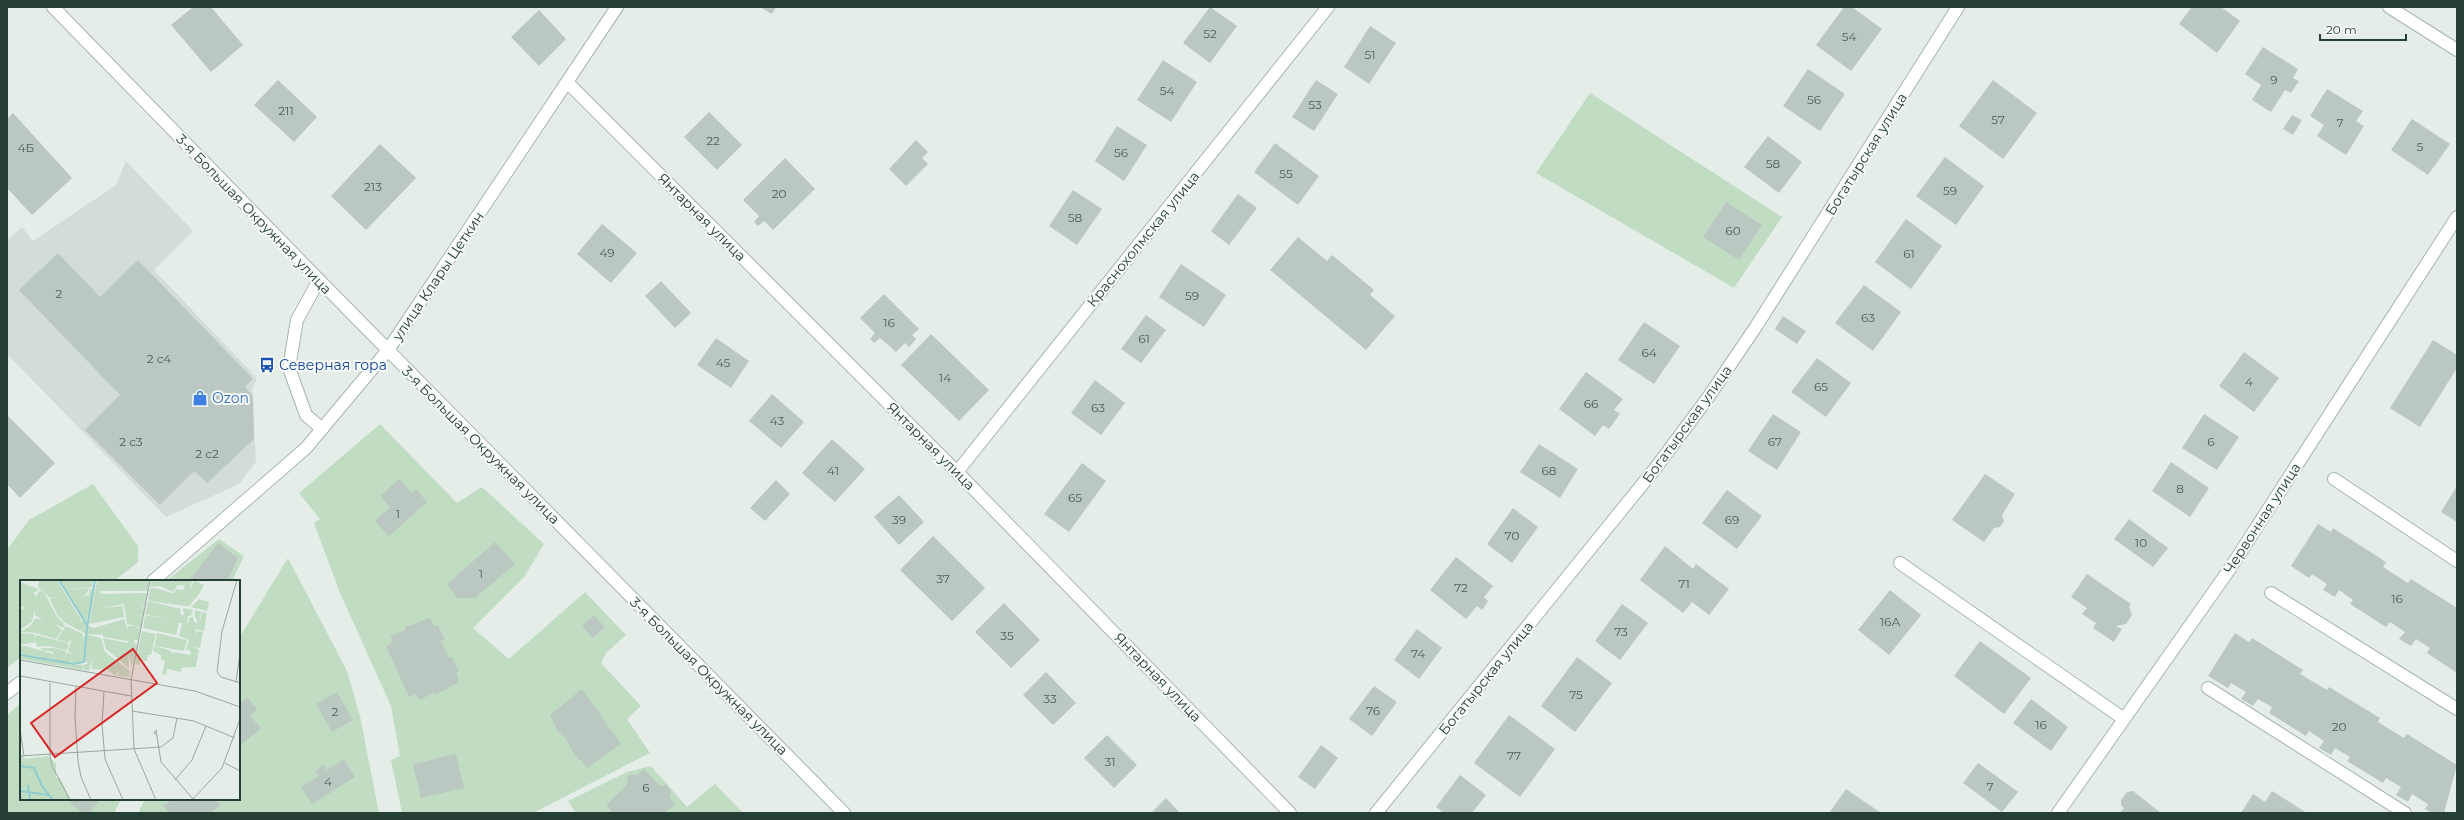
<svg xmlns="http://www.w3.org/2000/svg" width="2464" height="820" font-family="Montserrat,sans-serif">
<rect width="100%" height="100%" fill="#e5ede9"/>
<path fill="#d3ddd8" d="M126,161L193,231L154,270L257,378L252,390L256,462L239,484L166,517L7,354V241L22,227L33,241L116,185Z"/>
<g fill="#c0ddc4">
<path d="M1590,93L1782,217L1734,288L1536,173Z"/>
<path d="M380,424L457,503L482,487L544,544L524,577L473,628L509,659L585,592L626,635L606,653L601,663L641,706L627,719L650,753L533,813H402L391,760L400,756L391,706L340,593L314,523L320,519L299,493Z"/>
<path d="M93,484L138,546V562L114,581H21V657L7,668V550L29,520Z"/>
<path d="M219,539L244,556L232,581H166Z"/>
<path d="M288,558L347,671L360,716L379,813H138L145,799H239V638Z"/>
<path d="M21,703V799H121L114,813H7V715Z"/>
<path d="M651,766L687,807L715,784L743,813H576L568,801L627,772Z"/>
</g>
<g fill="#bbc8c1">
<path d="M193,7H211L243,45L211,72L171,25Z"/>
<path d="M760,7H776L772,14Z"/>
<path d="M1210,7L1237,26L1210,63L1183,43Z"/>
<path d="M1844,7H1852L1882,29L1851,71L1816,45Z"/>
<path d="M2192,7H2221L2240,21L2217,53L2179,24Z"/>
<path d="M539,10L566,39L539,66L511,37Z"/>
<path d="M1370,26L1396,43L1369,84L1344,67Z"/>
<path d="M2263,47L2298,69L2293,78L2299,81L2291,93L2285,90L2271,112L2252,100L2261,85L2245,74Z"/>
<path d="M1163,60L1197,82L1171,122L1137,100Z"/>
<path d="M1808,69L1845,94L1820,131L1783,106Z"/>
<path d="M278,80L317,117L294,142L254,105Z"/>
<path d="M1316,80L1338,94L1314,131L1292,117Z"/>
<path d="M1993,80L2037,113L2003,159L1959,126Z"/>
<path d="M2327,89L2363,111L2356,121L2364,126L2346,155L2317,136L2324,125L2310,116Z"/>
<path d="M709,112L742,145L717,170L684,137Z"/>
<path d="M13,113L72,178L32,215L7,188V119Z"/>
<path d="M2292,115L2302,120L2293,135L2283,129Z"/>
<path d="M2412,119L2450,144L2428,175L2391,150Z"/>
<path d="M1117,126L1147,145L1124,181L1095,161Z"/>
<path d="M1768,136L1802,162L1779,193L1744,167Z"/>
<path d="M916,140L928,152L922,158L928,164L906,186L889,169Z"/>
<path d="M1275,143L1319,176L1298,205L1254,172Z"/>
<path d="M380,144L416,178L366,230L331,196Z"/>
<path d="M1945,157L1984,186L1956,225L1916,196Z"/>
<path d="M785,158L815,189L773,230L764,221L758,226L754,222L759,216L743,200Z"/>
<path d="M1073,190L1102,209L1077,245L1049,226Z"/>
<path d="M1238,194L1257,208L1229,245L1211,231Z"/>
<path d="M1726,202L1762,225L1739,260L1703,237Z"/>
<path d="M1906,219L1942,246L1911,289L1875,262Z"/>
<path d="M602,224L637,253L611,283L577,254Z"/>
<path d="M1298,237L1327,261L1332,255L1374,290L1370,295L1395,316L1366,350L1270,270Z"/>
<path d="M58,253L100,297L138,260L253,379L245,387L253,396L254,439L207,483L194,471L160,505L85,430L120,395L19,290Z"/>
<path d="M1181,264L1226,295L1204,327L1159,297Z"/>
<path d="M661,281L691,313L675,328L645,296Z"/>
<path d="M1864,285L1901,312L1873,351L1835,323Z"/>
<path d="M884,294L919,329L912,335L916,339L909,347L905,343L896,352L880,338L874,343L870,339L875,333L860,318Z"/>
<path d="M1146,315L1166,330L1141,363L1121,349Z"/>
<path d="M1783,316L1806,331L1797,344L1775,329Z"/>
<path d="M1644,322L1680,346L1654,384L1618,360Z"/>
<path d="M931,334L989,390L959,421L901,365Z"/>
<path d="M716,338L749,361L731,388L697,365Z"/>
<path d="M2433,340L2457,355V368L2420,427L2390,408Z"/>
<path d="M2244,352L2279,378L2254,412L2219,386Z"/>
<path d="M1817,358L1851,383L1826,417L1791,392Z"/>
<path d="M1586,372L1623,399L1614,410L1620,414L1609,429L1603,425L1595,436L1559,409Z"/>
<path d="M1095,380L1125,403L1101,435L1071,413Z"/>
<path d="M772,394L804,422L781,448L749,421Z"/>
<path d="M1773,414L1801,432L1777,470L1748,451Z"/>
<path d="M2204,414L2239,437L2217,470L2182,448Z"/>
<path d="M7,415L55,463L20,498L7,484Z"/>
<path d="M832,439L865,469L835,502L802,473Z"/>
<path d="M1539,444L1578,469L1560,498L1520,472Z"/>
<path d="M2171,462L2209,488L2190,517L2152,491Z"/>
<path d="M1082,463L1106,481L1069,532L1044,514Z"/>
<path d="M1985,474L2015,494L2002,515L2004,521L2000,527L1994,528L1984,542L1952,520Z"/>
<path d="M399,479L412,493L416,489L427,502L389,536L375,521L390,507L380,496Z"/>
<path d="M776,480L790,494L765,521L750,508Z"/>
<path d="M2457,486V522L2441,512Z"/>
<path d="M1727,490L1762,516L1737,549L1702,523Z"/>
<path d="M899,495L924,522L899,545L874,517Z"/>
<path d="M1513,508L1538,527L1512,563L1487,544Z"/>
<path d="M2129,519L2168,548L2153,567L2114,539Z"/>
<path d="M2318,524L2331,532L2333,528L2386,562L2383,567L2408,583L2411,579L2457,608V673L2427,653L2430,648L2416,639L2411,646L2399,639L2405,632L2390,622L2386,627L2350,604L2353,600L2339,590L2335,597L2323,590L2327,584L2312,574L2309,578L2291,566Z"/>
<path d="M933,536L985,588L952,621L900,570Z"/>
<path d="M495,542L515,564L475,598H457L447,584Z"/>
<path d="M218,543L238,558L227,581H189Z"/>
<path d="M1665,546L1693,569L1696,564L1729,589L1709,615L1692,602L1683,613L1640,580Z"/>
<path d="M1456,557L1493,586L1484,597L1488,601L1482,610L1477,606L1466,619L1430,590Z"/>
<path d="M2087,574L2131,604L2129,607L2132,615L2126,624L2116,626L2122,629L2114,642L2093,628L2096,623L2082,614L2087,608L2071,597Z"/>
<path d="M1890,590L1921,615L1889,655L1858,630Z"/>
<path d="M1004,603L1040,640L1011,668L975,632Z"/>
<path d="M1622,604L1648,623L1620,660L1595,641Z"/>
<path d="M594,615L605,627L593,638L582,626Z"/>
<path d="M430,618L434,626L438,625L445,640L441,641L449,658L452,657L459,672L456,673L459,682L435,695L434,693L419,700L416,694L409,697L386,646L393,642L390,636L405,630V627Z"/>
<path d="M1417,629L1442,648L1419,679L1394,660Z"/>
<path d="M2235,633L2249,642L2252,638L2303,670L2300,674L2327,690L2329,687L2380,718L2378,722L2404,738L2407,734L2457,765L2444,813H2432L2425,809L2428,804L2412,794L2408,802L2396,795L2401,787L2386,778L2383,783L2347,761L2350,757L2335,748L2331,755L2319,748L2324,741L2309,731L2306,736L2269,713L2272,707L2258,699L2253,706L2241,699L2246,692L2231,683L2228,688L2208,676Z"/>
<path d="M1980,641L2031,678L2004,714L1954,676Z"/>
<path d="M1577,657L1612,683L1575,732L1541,706Z"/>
<path d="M1046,672L1076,703L1053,725L1023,695Z"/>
<path d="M1374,686L1397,702L1372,736L1349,719Z"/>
<path d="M582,689L621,744L587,768L581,760H578L562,733L558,732L550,715Z"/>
<path d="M337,692L353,720L332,732L316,704Z"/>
<path d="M247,697L257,709L250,716L261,728L239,747V704Z"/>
<path d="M2031,699L2068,727L2051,751L2013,723Z"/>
<path d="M1509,715L1555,749L1520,797L1474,763Z"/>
<path d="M1107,735L1137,765L1114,788L1084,758Z"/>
<path d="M1321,745L1338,758L1315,789L1298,777Z"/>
<path d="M456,754L464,788L421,798L413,764Z"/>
<path d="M344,759L355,777L312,804L301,787L319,776L315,771L324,765L327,770Z"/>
<path d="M1978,763L2018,792L2002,812L1963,783Z"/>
<path d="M644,769L660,786L667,785L671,791L670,797L675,804L665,813H613L606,805L627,785L628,775H637Z"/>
<path d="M1460,775L1486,795L1472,813H1444L1436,807Z"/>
<path d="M1846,789L1881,813L1830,812Z"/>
<path d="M2133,791L2161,813H2120L2124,808L2121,805V800L2127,792Z"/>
<path d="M2272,791L2307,813H2241L2253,794L2265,802Z"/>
<path d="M1166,798L1180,813H1151Z"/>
<path d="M69,799H101L90,813H83L67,800Z"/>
<path d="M172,799H216L221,805L211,813H169L163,806Z"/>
</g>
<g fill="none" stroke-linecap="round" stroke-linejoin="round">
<g stroke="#a8b5af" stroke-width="14">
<g id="minor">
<path d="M53,7L319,280L844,813"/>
<path d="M2389,7L2457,50"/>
<path d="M568,83L957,472L1290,813"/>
<path d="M319,280L297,320L289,368L306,415L322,429"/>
<path d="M957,472L1328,7"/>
<path d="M2334,479L2457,561"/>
<path d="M1900,563L2124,719"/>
<path d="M153,581L306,448L388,350L617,7"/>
<path d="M2271,593L2457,709"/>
<path d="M2208,688L2405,813"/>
<path d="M7,693L21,682"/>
<path d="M1376,813L1654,470L1707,399L1757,325L1958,7"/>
<path d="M2058,813L2229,570L2457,217"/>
</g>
</g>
<use href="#minor" stroke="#fff" stroke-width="12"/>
</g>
<defs>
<g id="bus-bare" transform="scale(1.2)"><path d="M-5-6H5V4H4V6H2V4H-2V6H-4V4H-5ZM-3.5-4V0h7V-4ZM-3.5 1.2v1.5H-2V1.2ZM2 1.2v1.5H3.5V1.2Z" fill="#1a4fb4" stroke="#f6faf7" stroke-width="2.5" paint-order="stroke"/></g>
<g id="shop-bare" transform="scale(1.2)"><path d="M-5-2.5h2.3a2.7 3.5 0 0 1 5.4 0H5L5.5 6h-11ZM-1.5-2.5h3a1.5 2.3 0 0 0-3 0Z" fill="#3f7fe0" stroke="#f6faf7" stroke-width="2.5" paint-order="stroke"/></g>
</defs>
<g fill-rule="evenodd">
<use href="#bus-bare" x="267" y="365"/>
<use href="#shop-bare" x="200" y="398"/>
</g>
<g text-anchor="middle" stroke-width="4" stroke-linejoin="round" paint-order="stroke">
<g font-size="12" fill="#4a6158">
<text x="1210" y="38">52</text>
<text x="1849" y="41">54</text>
<text x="1370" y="59">51</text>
<text x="2274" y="84">9</text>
<text x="1167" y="95">54</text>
<text x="1814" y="104">56</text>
<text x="1315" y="109">53</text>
<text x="286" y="115">211</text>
<text x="1998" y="124">57</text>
<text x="2340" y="127">7</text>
<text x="713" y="145">22</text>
<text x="2420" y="151">5</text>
<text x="26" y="152">4Б</text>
<text x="1121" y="157">56</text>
<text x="1773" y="168">58</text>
<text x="1286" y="178">55</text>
<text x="373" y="191">213</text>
<text x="1950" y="195">59</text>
<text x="779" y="198">20</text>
<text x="1075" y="222">58</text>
<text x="1733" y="235">60</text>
<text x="607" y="257">49</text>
<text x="1909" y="258">61</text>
<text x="59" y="298">2</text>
<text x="1192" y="300">59</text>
<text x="1868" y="322">63</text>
<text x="889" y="327">16</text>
<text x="1144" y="343">61</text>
<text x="1649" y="357">64</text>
<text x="159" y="363">2 с4</text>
<text x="723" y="367">45</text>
<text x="945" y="382">14</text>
<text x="2249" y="386">4</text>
<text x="1821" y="391">65</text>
<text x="1591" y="408">66</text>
<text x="1098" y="412">63</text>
<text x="777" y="425">43</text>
<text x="131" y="446">2 с3</text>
<text x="1775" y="446">67</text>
<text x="2211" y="446">6</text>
<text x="207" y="458">2 с2</text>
<text x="833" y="475">41</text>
<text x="1549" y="475">68</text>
<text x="2180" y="493">8</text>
<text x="1075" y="502">65</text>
<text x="398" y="518">1</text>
<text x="899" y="524">39</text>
<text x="1732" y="524">69</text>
<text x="1512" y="540">70</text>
<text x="2141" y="547">10</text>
<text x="481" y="578">1</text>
<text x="943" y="583">37</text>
<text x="1684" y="588">71</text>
<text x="1461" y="592">72</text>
<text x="2397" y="603">16</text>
<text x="1890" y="626">16А</text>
<text x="1621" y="636">73</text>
<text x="1007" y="640">35</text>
<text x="1418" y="658">74</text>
<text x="1576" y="699">75</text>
<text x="1050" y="703">33</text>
<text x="1373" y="715">76</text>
<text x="335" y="716">2</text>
<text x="2041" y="729">16</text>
<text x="2339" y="731">20</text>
<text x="1514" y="760">77</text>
<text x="1110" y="766">31</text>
<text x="328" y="786">4</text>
<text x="1990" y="791">7</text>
<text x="646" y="792">6</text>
</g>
<g font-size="14" fill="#253f35" stroke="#f6faf7">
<text transform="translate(1866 154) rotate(-58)" y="5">Богатырская улица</text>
<text transform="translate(254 214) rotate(46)" y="5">3-я Большая Окружная улица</text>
<text transform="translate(702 217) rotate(45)" y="5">Янтарная улица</text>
<text transform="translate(1143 239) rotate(-51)" y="5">Краснохолмская улица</text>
<text transform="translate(438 276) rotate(-56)" y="5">улица Клары Цеткин</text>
<text transform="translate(1687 424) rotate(-54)" y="5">Богатырская улица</text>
<text transform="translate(481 445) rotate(45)" y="5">3-я Большая Окружная улица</text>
<text transform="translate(931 446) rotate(45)" y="5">Янтарная улица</text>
<text transform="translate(2262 518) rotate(-57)" y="5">Червонная улица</text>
<text transform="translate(709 676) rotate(45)" y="5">3-я Большая Окружная улица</text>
<text transform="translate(1158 677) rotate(46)" y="5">Янтарная улица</text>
<text transform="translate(1486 678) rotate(-51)" y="5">Богатырская улица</text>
</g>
<g font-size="14" fill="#164399" stroke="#f6faf7" text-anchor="start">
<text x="279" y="370">Северная гора</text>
</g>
<g font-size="14" fill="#366cbe" stroke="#f6faf7" text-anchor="start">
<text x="212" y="403">Ozon</text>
</g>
</g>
<g transform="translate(20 580)">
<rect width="220" height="220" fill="#e5ede9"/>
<path d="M19,0H37L62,41L64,40L39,0H73L72,7L47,10L70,8L65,15L58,18L69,15L70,9L73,10L66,45L74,48L104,39L108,50V61L83,57V55L66,54L44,42L38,36L30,19L35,17L30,18L18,7ZM77,0H130L128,11H81L80,14L127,13L125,26L119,25L125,27L123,36L118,34L123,37L121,48L107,44L104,24L82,28L103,26L104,37L69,44ZM131,0H172L170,11L174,0L184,5L176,19L154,14L156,9L163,10L165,6L158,5L153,12L140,6L130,7ZM0,2L19,9L14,13L16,17L20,10L25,14L37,37L45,45L43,48L35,44L42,50L36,59L15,53L1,52L11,45L16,38L23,40L15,35L14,30L13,39L6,36L13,40L10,43L0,50V27L2,30L4,28L0,25ZM130,8H135L174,19L170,26H166L150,24V20L149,24L130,21L128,20ZM179,19L189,22L187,31L171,27ZM128,21L161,29L160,34L164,35L163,28L173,30L171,36H168L167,47L170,37H173L174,42L178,43L174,34L176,30L181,32L179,45L182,32L187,33L184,51L176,49L175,55L177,51L183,52L180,68L174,67L179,70L176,87L161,88V92L147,89L146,95L142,94L145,81L141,80V75L133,71L134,66L149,70L154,74L155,72L170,75L171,71L166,69L169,60L159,56L162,43H159L156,55L123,48L125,35L150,40L125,34ZM46,46L63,54L62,58L66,55L65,80L58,83H52V80L51,83L48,84L64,85L68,83L65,81L67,55L73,56L81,58L85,72L110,91L109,97L98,96L99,91L95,96L88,90L71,89L73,78L69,91L64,90V85L63,90L1,79L2,76L33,81L0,74V66H6L33,74V72L22,70L21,68H34L46,71L45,76L47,72L56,76L48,71L52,59L48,63L37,59ZM108,46H114L120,49L118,60H114V63L118,64L112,87L108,72ZM122,51L136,54L131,75H128L127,81L121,80L119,85L115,84ZM0,53L14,54L16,58V55L40,61L49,64L47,70L27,66L17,67L16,62L0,65ZM137,53L167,60L164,71L135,66ZM83,58L108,63L109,88L86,69ZM0,173L5,179L28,176L36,184V198H40L51,220H0Z" fill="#c0ddc4"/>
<path fill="none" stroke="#91ccce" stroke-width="2" d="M39,0L67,45M0,75L54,84L64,82L67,48L75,0M0,186L14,188L22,206L33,220M8,205L10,220M0,211L29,215"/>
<path fill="none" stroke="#98a7a1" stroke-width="1" d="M130,0L111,100L114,169L136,220M217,0L202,51L197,92L201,97L220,103M0,80L175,111L220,127M0,96L111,116M216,102L220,73M30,103V175L32,186L50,220M56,107L55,137L58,181L61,197L71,220M84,112L82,144L85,179L103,220M112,131L174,141L215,158M0,149L4,176M136,154L134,153L136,150L141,182L173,219M0,176L141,167L153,158L157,138M205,183L220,191M155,200L172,180L186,146M172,220L202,188L220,139"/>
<path fill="#d62828" fill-opacity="0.15" stroke="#d62828" stroke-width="2" d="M113,69L137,103L35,177L11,143Z"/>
<rect width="220" height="220" fill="none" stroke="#253f35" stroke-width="2"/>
</g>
<rect width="2464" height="820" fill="none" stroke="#253f35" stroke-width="16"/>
<path d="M2320 34v6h86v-6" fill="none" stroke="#253f35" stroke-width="2"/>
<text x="2326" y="34" font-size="12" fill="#253f35" stroke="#f6faf7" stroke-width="3" paint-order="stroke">20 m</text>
</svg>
